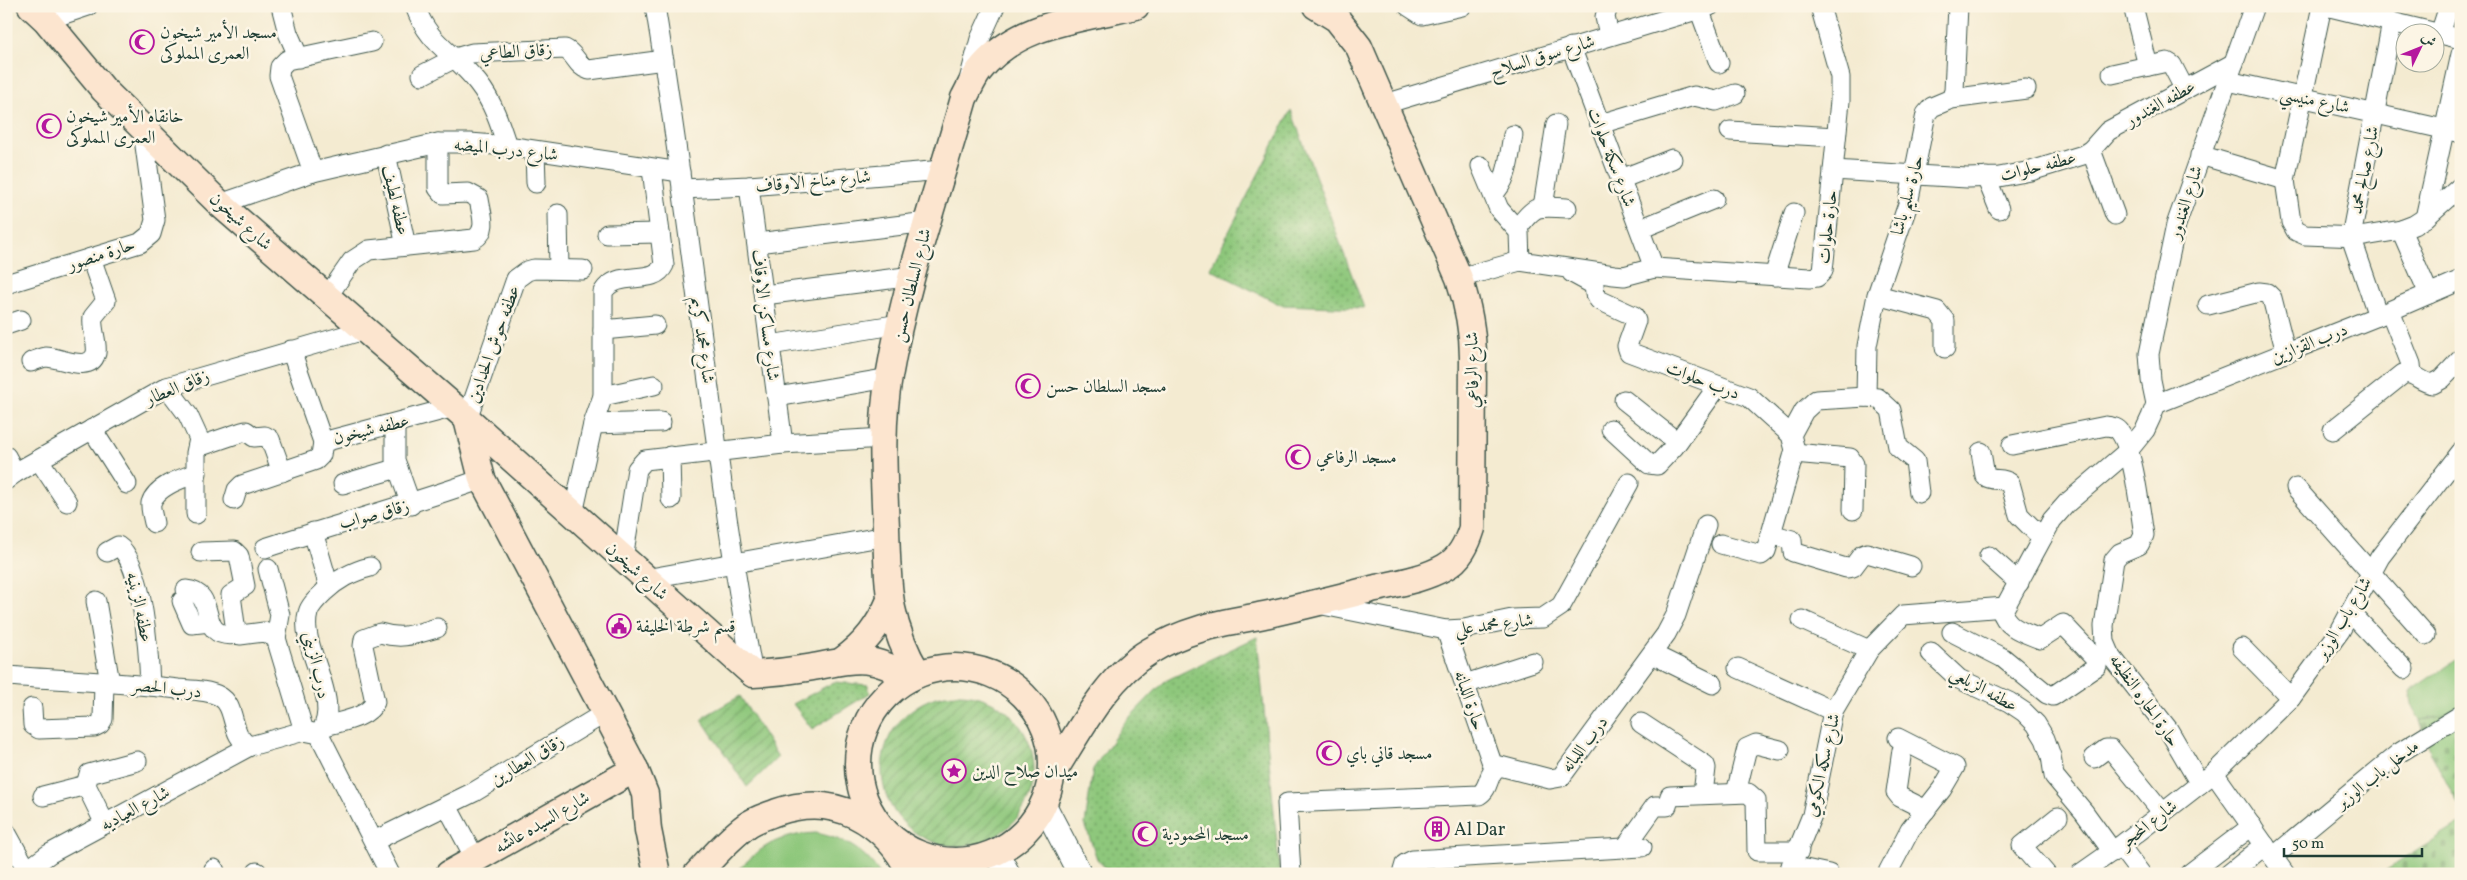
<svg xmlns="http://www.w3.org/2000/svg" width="2467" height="880" font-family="Vollkorn,Amiri,serif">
<defs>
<pattern id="grass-dots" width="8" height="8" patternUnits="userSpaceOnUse" patternTransform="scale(1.25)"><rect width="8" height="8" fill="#8ec77b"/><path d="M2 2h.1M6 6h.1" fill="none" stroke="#73a366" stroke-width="1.8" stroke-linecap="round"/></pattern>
<pattern id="cemetery-stones" width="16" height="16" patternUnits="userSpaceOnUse" patternTransform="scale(1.25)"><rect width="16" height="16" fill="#8ec77b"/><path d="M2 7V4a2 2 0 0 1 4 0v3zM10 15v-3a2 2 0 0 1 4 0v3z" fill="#73a366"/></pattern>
<pattern id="garden-furrows" width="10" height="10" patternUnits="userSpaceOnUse" patternTransform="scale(1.25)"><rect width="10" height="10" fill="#8ec77b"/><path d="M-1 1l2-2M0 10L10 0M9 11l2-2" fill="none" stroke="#73a366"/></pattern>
</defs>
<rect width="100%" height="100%" fill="#fcf5e5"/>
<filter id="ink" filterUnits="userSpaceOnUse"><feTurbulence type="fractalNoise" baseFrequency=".02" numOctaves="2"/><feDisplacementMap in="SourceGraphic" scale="10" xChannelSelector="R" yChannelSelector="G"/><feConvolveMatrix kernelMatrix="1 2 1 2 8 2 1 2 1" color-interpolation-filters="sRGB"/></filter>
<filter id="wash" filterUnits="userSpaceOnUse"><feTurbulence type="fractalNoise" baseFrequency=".0096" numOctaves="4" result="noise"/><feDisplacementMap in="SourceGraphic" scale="20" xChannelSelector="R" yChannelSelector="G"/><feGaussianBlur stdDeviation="1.12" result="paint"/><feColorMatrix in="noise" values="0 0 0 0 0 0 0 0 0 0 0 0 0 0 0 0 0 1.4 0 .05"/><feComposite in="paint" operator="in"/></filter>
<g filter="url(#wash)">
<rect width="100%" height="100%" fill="#f4ebd1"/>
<g fill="url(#grass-dots)" stroke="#568258">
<path d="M1291,110L1364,308L1281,305L1210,269Z"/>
<path d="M1257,637L1280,874H1111L1097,859L1085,824L1093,769L1125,722L1165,681Z"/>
<path d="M834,682L868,685L870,693L812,729L793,704Z"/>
</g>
<g fill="url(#cemetery-stones)" stroke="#568258">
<path d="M2461,706V810L2431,753L2420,720L2431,719Z"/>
<path d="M2461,823V874H2380Z"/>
</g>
<g fill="#8ec77b" stroke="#568258">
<path d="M2461,656V706L2441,716L2420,720L2413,708L2410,691Z"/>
<path d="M816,833C844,839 864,849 880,874H735C760,846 778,835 816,833Z"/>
</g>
<g fill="url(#garden-furrows)" stroke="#568258">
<circle cx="958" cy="770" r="76"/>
<path d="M740,696L778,757L747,787L702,720L705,716Z"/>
</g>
</g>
<g filter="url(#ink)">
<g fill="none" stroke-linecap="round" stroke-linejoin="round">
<g stroke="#3f574c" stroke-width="21">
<g id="minor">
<path d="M281,6L288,33L299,58"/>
<path d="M415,6C429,46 454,52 478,83C493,102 500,124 507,146"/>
<path d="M655,6C692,228 712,453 753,674"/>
<path d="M1408,6L1422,15L1462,6"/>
<path d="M1608,6L1605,17L1609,35"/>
<path d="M1698,6L1719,63"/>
<path d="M2133,6L2148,66"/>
<path d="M2322,6L2285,180L2291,222L2296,231L2305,235L2359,237L2401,230L2414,225L2425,218L2461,186"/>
<path d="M2326,6L2461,39"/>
<path d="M46,20L88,6"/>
<path d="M2440,34L2449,6"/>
<path d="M1571,47L1654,268"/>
<path d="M2112,74L2167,62L2172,65L2185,90"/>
<path d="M422,75L455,58L472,53L565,49C576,54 576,66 589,70L664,60"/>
<path d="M969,80L980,39L995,6"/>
<path d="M2228,81L2461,133"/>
<path d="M1951,99L2026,89"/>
<path d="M1385,104L1710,6"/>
<path d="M1600,124L1694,96L1716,101L1735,94"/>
<path d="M1730,131L1836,137"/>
<path d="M2091,150L2115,215"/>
<path d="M535,151L536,183"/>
<path d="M386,154L406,246"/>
<path d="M2200,155L2285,180"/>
<path d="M1481,166L1499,209L1519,232L1520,261"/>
<path d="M1833,170L1967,178L1999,177L2031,171L2083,155L2091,150L2108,131L2234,63"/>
<path d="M313,172L279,76L280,67L287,60L372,42"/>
<path d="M1986,177L1999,209"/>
<path d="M1621,179L1672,159"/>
<path d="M749,186L783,444"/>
<path d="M682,189L749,186L943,170"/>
<path d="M1493,194C1509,180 1509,155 1513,135"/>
<path d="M220,204L313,172L438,143H470L507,146L680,172"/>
<path d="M1543,207L1556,124"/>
<path d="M558,214L559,269"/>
<path d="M2425,218L2461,54"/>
<path d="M1517,229C1536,203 1537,207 1567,208"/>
<path d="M1640,229L1714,199"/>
<path d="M2401,230L2429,294"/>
<path d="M607,234L660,233"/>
<path d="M757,243L927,222"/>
<path d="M1572,273L1594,285L1595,294L1599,300L1634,316L1636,321L1627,346L1629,352L1749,397L1791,435L1795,450L1766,551L1761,555L1721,544"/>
<path d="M1774,276L1794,213"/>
<path d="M1459,278L1520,261L1614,275L1624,276L1654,268L1809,278L1817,277L1823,271L1840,101V77L1820,6"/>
<path d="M6,284L140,243L151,234L155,220L143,131"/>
<path d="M764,295L913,276"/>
<path d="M1877,295L1937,311L1945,321V348"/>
<path d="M327,297L352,261L369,250L474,239C489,231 481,213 479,199L468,193L443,194L438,188V143"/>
<path d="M2208,305L2259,292L2267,293L2272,298L2286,353"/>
<path d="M2390,311L2411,364L2412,374"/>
<path d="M2378,316L2351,237L2392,22"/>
<path d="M6,325L21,320"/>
<path d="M603,330L655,325"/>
<path d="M770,345L900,324"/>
<path d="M291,350L323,442L454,407"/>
<path d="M31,362C36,360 41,358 46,357C60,357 90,374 96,353C98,342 91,329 93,317L106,301L91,258"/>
<path d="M167,387L188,415L199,439L196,453V514"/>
<path d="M603,396L654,385"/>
<path d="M777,397L889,378"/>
<path d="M1866,397L1867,346L1877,295L1908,204L1926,114L1932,107L1951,99L1954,91L1958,6"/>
<path d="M1624,400L1677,442"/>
<path d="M2156,404L2378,316L2461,280"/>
<path d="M467,419L516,279L527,271L534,269L583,270"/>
<path d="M395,424V460L411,505"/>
<path d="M593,424L661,422"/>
<path d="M92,429L127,484"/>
<path d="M1611,429L1649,464L1657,465L1674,447L1718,386"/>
<path d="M2333,430L2403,374C2414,371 2421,383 2433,384L2442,379L2461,359"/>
<path d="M1791,435L1804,411L1816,400L1866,397L1878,398L1891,410L1898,447L1915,461L1919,493"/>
<path d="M2012,445L2106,426C2111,427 2117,427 2120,432C2134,451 2140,511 2144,535L2139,545L2120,553L2114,560L2104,626L2105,642L2111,656L2168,729L2200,784"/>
<path d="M198,447L242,432L246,431L254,437L265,436L270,439L282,472"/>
<path d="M1981,452L1985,476C1993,482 2002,477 2010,483L2019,515L2042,538"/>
<path d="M1794,453L1850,458L1854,464L1853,510"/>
<path d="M6,456L15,473"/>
<path d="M670,456L671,499"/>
<path d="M39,460L67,502"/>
<path d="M6,480L15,473L167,387L364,330"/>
<path d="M343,484L398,468"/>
<path d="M2296,488L2426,635"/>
<path d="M234,500L237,490L242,485L316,460L321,455L323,442"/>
<path d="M573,514L593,424L603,396V292C617,268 654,287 664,265L652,169"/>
<path d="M154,523C153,517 150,508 151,503C156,486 183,478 197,473"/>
<path d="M313,532L329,587"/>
<path d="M1771,534L1792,540L1793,552L1846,568L1853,567L1862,555L1867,553L1911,566"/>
<path d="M265,548C337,524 410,505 482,479"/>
<path d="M107,552L118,546C143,562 149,657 150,686"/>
<path d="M201,552L234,551L239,556L245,586L231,595L236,632L240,635L264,632L276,638L304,731"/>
<path d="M1989,556L2019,583"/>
<path d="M623,559L637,469L645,460L783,444L884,438"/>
<path d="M268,569L280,615L276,638"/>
<path d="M645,579L886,536"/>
<path d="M186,590C221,593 193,641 238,634"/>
<path d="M96,601L110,683"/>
<path d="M182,601L192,624L210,622"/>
<path d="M1318,604L1446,630L1464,629L1512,619L1543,618L1561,606L1629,483"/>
<path d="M2350,612L2404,669"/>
<path d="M1802,620L1869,650"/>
<path d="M1446,630L1494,769"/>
<path d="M1952,632L2003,658L2047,694L2053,696L2097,666L2098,661L2063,624L2040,639C2023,632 2006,628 2001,609"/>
<path d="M2242,648L2291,698"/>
<path d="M1931,653L1959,679L2009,702L2024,712L2036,724L2045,739L2051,756L2054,776L2084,812L2113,852"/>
<path d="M1652,654L1713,684"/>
<path d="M1738,668L1833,711"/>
<path d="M6,676C64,680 121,682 178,689C191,690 208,690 219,696C238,706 229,737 250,746L304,731L319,734L390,874"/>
<path d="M1465,684L1533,662"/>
<path d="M32,708L33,725L39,729L94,727L100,724L103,719L104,683"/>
<path d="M1641,723L1705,765L1706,768L1703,794"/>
<path d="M326,726C342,721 368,718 375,702L363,646L364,639L380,633C403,640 415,634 437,628"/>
<path d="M319,734C345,702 298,647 308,613C310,605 318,598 324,592C338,579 351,572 370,567"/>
<path d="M1902,750L1896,792L1900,797L1926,810"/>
<path d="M2094,758L2106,749H2111L2163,813"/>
<path d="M2214,773L2285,874"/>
<path d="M1736,793L1747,748L1756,744L1780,750"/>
<path d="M43,796L86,785"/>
<path d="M447,806L476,860"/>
<path d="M105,824L86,785L89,774L137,761"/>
<path d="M6,832L27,870"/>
<path d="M374,841L474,792L605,713"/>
<path d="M2120,846L2141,874"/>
<path d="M1625,848L1655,806H1667L1670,796L1748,793L1756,800L1757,851H1799"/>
<path d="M2273,857L2399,753L2461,715"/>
<path d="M1791,866L1829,874"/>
<path d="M214,869L216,874"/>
<path d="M257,872L258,874"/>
<path d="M22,874L49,854L250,746"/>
<path d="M1291,874L1287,803L1479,795C1491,788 1486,772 1500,766L1550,779L1561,777L1666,634L1676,615L1706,525"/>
<path d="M1402,874L1405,864L1413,860L1642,847"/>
<path d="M1788,874L1812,815L1833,711L1869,650L1903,615L2005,607L2052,520L2067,503L2128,451L2145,430L2151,417L2156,404L2151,380L2149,354L2176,225L2254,6"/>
<path d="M1887,874L1910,830L1942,789L1955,767L1898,738"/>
<path d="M2046,874L2022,846L2058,817"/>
<path d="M2080,874L2120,846L2214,773L2291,698L2340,631L2380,557L2461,452"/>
<path d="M2189,874L2252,826"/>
<path d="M2229,874L2265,845"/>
</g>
</g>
<g stroke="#3f574c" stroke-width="26">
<g id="tertiary">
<path d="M1044,805L1080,874"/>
<path d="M996,852L1008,874"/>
</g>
</g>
<g stroke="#3f574c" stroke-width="29">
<g id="secondary">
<path d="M31,6L46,20L104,90L220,204L454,407L753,674C771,673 789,671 807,668C853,660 868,652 910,678"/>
<path d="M467,419L482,479L635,769L645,794L648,830L657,874"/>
<path d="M843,660C866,643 879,626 890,600"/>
<circle cx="955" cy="764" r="97"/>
<path d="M918,674C887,622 888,587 886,528C884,478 880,426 889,377C905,283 938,190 964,98C969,89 973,79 979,71C1016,23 1081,19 1136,6"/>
<path d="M1052,774C1079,732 1106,677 1150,651C1189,627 1225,623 1269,614C1305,606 1340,597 1376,588C1399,583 1424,579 1445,567C1460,559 1467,544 1472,528L1473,358C1473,329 1468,305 1459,278L1359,47L1337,19L1316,6"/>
<path d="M449,874L635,769"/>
<path d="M697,874C712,858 728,839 746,826C755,819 767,816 777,812C835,792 885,821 911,874"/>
</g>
</g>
<use href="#minor" stroke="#fff" stroke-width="19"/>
<use href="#tertiary" stroke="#fff" stroke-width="24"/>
<use href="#secondary" stroke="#fce5cf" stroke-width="26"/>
</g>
</g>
<defs>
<g id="mosque-ring" transform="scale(1.25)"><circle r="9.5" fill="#fcf5e5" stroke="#b5179e" stroke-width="1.5"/><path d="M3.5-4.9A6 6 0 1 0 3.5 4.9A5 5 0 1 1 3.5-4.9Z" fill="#b5179e"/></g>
<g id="civic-ring" transform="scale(1.25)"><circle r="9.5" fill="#fcf5e5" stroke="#b5179e" stroke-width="1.5"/><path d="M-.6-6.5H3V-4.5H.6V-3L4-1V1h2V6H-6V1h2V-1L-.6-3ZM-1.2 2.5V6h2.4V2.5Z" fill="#b5179e"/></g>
<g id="sight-ring" transform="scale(1.25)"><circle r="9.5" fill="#fcf5e5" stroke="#b5179e" stroke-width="1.5"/><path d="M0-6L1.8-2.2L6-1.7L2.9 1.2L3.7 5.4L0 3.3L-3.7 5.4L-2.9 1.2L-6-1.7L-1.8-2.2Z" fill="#b5179e"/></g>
<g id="building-ring" transform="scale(1.25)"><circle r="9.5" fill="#fcf5e5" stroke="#b5179e" stroke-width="1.5"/><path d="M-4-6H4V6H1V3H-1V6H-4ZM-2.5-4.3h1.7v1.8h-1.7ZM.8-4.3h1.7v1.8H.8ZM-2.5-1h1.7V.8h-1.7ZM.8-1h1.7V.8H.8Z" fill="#b5179e"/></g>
</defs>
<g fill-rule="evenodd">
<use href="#mosque-ring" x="142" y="42"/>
<use href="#mosque-ring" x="49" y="126"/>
<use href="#mosque-ring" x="1028" y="386"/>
<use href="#mosque-ring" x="1298" y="457"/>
<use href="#civic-ring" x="619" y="626"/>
<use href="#mosque-ring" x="1329" y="753"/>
<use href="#sight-ring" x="954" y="771"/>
<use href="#building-ring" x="1437" y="829"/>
<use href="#mosque-ring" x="1145" y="834"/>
</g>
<g text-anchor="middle" stroke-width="5" stroke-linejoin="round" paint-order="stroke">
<g font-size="18" fill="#1f3d34" stroke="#fcf5e5" text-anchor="start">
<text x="160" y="38">مسجد الأمير شيخون<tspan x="160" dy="21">العمرى المملوكى</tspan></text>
<text x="66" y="122">خانقاه الأمير شيخون<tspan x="66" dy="21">العمرى المملوكى</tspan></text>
<text x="1046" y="392">مسجد السلطان حسن</text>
<text x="1316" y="463">مسجد الرفاعي</text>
<text x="636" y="632">قسم شرطة الخليفة</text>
<text x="1346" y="759">مسجد قاني باي</text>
<text x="972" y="777">ميدان صلاح الدين</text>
<text x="1454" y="835">Al Dar</text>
<text x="1162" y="840">مسجد المحمودية</text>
</g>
<g font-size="18" fill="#1f3d34" stroke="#fcf5e5">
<text transform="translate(516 51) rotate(-3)" y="6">زقاق الطاعي</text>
<text transform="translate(1542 56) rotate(-17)" y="6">شارع سوق السلاح</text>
<text transform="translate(2315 100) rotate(12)" y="6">شارع منيسي</text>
<text transform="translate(2160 103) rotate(-29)" y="6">عطفه الغندور</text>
<text transform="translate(506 149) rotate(6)" y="6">شارع درب الميضه</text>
<text transform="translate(1612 157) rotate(69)" y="6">شارع سكة حلوات</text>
<text transform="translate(2038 166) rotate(-14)" y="6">عطفه حلوات</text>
<text transform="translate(2364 170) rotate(-79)" y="6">شارع صالح محمد</text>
<text transform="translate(813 181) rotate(-5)" y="6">شارع مناخ الاوقاف</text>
<text transform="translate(1907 195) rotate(-75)" y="6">حارة سليم باشا</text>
<text transform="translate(396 200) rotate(77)" y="6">عطفه لطيف</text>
<text transform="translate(2185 202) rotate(-72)" y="6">شارع الغندور</text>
<text transform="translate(241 221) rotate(42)" y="6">شارع شيخون</text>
<text transform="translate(1827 227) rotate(-84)" y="6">حارة حلوات</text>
<text transform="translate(101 254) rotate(-18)" y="6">حارة منصور</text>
<text transform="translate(911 285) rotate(-76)" y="6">شارع السلطان حسن</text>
<text transform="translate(766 315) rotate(83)" y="6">شارع مساكن الاوقاف</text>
<text transform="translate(703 340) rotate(82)" y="6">شارع محمد كريم</text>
<text transform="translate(2309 343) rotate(-22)" y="6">درب القزازين</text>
<text transform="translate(493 344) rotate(-70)" y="6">عطفه حوش الحدادين</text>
<text transform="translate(1472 370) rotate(-91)" y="6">شارع الرفاعي</text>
<text transform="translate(1703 380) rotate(21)" y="6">درب حلوات</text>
<text transform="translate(177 387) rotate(-22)" y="6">زقاق العطار</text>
<text transform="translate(371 429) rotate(-14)" y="6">عطفه شيخون</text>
<text transform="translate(374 514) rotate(-15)" y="6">زقاق صواب</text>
<text transform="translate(637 571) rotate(42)" y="6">شارع شيخون</text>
<text transform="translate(140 607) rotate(78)" y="6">عطفه الزينيه</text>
<text transform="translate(2343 618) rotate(-59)" y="6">شارع باب الوزير</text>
<text transform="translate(1494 624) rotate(-7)" y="6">شارع محمد علي</text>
<text transform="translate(317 665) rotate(77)" y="6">درب الزيني</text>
<text transform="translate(167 688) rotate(6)" y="6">درب الحصر</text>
<text transform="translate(1984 689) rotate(29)" y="6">عطفه الزيلعي</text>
<text transform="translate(1470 700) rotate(71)" y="6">حارة اللبانه</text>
<text transform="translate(2145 700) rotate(55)" y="6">حارة الحاره النظيفه</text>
<text transform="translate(1584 744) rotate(-53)" y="6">درب اللبانه</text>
<text transform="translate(527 760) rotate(-31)" y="6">زقاق العطارين</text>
<text transform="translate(1822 765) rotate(-77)" y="6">شارع سكه الكومي</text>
<text transform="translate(2377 774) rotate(-38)" y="6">مدخل باب الوزير</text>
<text transform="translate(135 808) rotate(-28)" y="6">شارع العياديه</text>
<text transform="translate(542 822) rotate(-30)" y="6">شارع السيده عائشه</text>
<text transform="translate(2148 824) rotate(-38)" y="6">شارع المحجر</text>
</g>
</g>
<rect width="2467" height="880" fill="none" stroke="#fcf5e5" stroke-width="25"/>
<g transform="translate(2420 48) rotate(47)"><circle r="24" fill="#fcf5e5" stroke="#a4ab9e"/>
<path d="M0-4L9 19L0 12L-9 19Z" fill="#b5179e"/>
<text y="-8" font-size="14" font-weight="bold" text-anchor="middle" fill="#1f3d34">ش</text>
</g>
<path d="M2284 848v8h138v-8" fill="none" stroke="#1f3d34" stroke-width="2.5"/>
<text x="2292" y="848" font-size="15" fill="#1f3d34" stroke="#fcf5e5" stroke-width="4" paint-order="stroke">50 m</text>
</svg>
